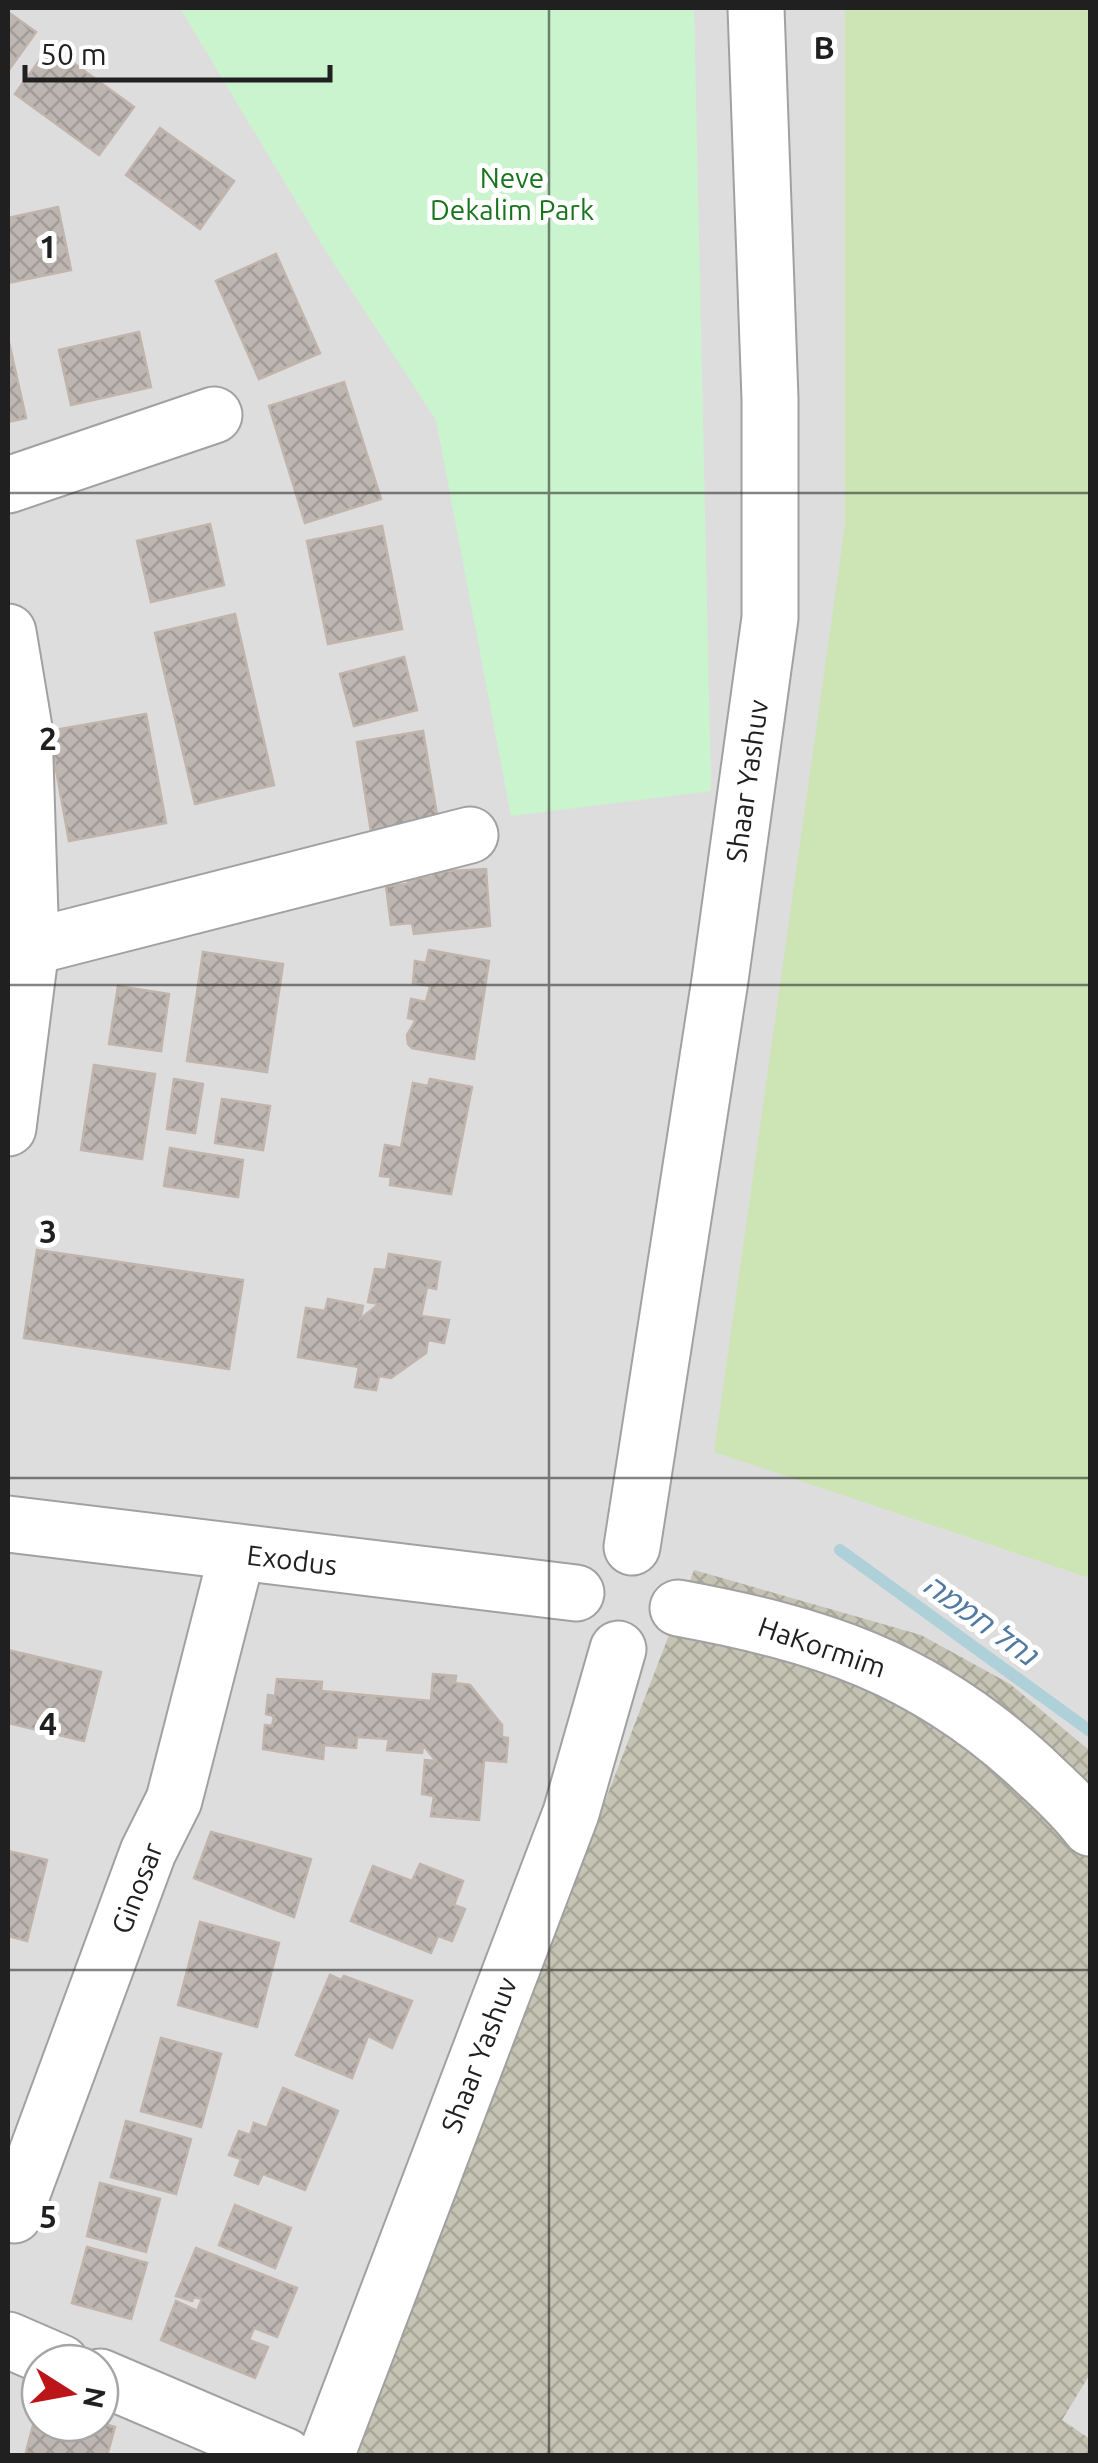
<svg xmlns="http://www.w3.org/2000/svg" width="1098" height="2463" font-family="Ubuntu,'Noto Sans Hebrew',sans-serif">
<defs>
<pattern id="construction-cross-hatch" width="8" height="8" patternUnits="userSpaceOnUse" patternTransform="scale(2.5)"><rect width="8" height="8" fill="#c4c3b4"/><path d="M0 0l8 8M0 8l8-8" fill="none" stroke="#a8a79a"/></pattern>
<pattern id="building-cross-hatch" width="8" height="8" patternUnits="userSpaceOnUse" patternTransform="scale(2.5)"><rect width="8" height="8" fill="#bdb6b1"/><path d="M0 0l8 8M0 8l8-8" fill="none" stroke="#a29c98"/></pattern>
</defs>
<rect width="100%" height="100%" fill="#f0ede8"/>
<path fill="#dedddd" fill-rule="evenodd" d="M8,8H1090V2455L8,2456ZM40,2363H100V2423H40Z"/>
<path fill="url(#construction-cross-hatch)" d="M694,1570L921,1635L1010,1684L1090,1751V2374L1062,2420L1090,2439V2455L353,2456Z"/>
<path fill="#cde4b4" d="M845,8H1090V1578L714,1452L845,525Z"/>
<path fill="#caf4cd" d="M180,8H694L711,791L511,816L436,420L327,253Z"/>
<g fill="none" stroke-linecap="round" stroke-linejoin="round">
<path stroke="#add0d9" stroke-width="12" d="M840,1550L1090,1731"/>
</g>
<g fill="url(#building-cross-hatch)" stroke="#c0b4ac" stroke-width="2.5">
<path d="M8,12L36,32L8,71Z"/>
<path d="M50,46L134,107L99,155L15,94Z"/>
<path d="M160,128L234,181L200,229L126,175Z"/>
<path d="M58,207L71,270L8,283V218Z"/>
<path d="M276,254L320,353L259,379L216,281Z"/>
<path d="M139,332L151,387L71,405L59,350Z"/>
<path d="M8,338L26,418L8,422Z"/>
<path d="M344,382L381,499L305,523L269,406Z"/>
<path d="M210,524L224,585L151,602L137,541Z"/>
<path d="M382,526L402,629L328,644L307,541Z"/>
<path d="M235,614L274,785L195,804L155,633Z"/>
<path d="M404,657L417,710L354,726L340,674Z"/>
<path d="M146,714L166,823L69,841L49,731Z"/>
<path d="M423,731L439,827L372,838L357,742Z"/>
<path d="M486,869L490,926L414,934L412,923L391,925L386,886L408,884V879L433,877V872Z"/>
<path d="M429,950L489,961L474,1059L412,1048L408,1044L407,1035L416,1020L408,1018L411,999L426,1002L430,986L413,983L415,961L426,963Z"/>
<path d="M203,952L283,964L267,1072L187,1061Z"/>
<path d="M118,986L169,994L161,1051L109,1044Z"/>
<path d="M94,1065L155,1074L142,1159L81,1150Z"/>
<path d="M174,1079L203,1084L195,1133L167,1129Z"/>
<path d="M430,1079L472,1087L451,1194L390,1185L391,1177L380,1176L385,1145L401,1148L413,1083L428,1086Z"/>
<path d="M222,1099L270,1106L263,1150L215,1143Z"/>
<path d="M170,1148L243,1160L238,1197L164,1186Z"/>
<path d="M37,1250L243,1280L229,1369L24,1338Z"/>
<path d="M389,1254L440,1262L436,1289L427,1287L421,1316L449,1320L444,1343L428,1340L426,1353L391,1378L379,1376L376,1390L355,1387L359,1367L298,1357L306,1308L325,1311L328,1299L363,1306L360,1319L379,1304L368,1302L375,1269L386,1270Z"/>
<path d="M8,1650L101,1672L84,1741L8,1723Z"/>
<path d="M433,1674L456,1676L455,1683L470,1685L502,1725V1737L508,1738L506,1762L484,1760L479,1820L431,1816L434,1796L422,1794L425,1760L436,1761L423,1745L422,1753L387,1750L389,1739L357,1737L356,1748L324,1745L323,1759L263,1749L265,1725L272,1726L274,1716L266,1714L268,1695L275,1696L277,1679L322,1682L321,1691L431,1701Z"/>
<path d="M211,1832L311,1859L294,1917L194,1878Z"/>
<path d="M8,1851L47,1860L27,1941L8,1936Z"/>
<path d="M420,1864L463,1881L454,1905L465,1909L452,1941L438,1936L431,1953L351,1921L373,1866L412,1881Z"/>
<path d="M200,1922L279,1943L257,2027L178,2005Z"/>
<path d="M330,1975L341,1980L344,1976L412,2001L392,2048L368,2036L352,2078L296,2055Z"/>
<path d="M161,2038L221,2054L201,2127L141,2111Z"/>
<path d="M283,2088L338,2111L305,2190L263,2174L258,2184L235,2175L241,2159L229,2155L239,2131L250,2135L254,2123L267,2128Z"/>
<path d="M126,2121L191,2139L176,2194L111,2177Z"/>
<path d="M100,2183L160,2199L146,2252L87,2236Z"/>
<path d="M235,2205L291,2228L275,2268L219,2245Z"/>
<path d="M87,2247L147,2263L131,2319L72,2303Z"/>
<path d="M196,2248L297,2288L277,2337L254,2328L249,2340L268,2347L255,2378L161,2340L176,2301L197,2311L202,2299L194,2297L192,2301L176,2296Z"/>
<path d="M38,2406L40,2423H100L115,2427L107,2456H25Z"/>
</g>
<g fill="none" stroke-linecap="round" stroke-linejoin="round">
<g stroke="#a1a1a1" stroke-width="59">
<g id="minor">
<path d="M8,485L214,415"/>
<path d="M8,632L24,728L31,947L8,1128"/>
<path d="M8,948L31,947L470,835"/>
<path d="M8,1524L576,1593"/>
<path d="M632,1547L720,980L770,618V399L756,8"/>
<path d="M678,1608C819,1634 923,1667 1031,1767C1052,1787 1073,1805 1090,1828"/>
<path d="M14,2215L148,1852L174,1800L237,1554"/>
<path d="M8,2340L61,2363"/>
<path d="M100,2377L285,2456"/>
<path d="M326,2456L571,1813L618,1649"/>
</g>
</g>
<use href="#minor" stroke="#fff" stroke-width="55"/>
</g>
<path fill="none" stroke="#202020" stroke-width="2.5" stroke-opacity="0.55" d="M549,8V2456M8,493H1090M8,985H1090M8,1478H1090M8,1970H1090"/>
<g text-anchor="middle" stroke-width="10" stroke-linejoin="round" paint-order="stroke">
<g font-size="28" fill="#18751d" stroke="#fff">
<text x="512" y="188">Neve<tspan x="512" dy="32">Dekalim Park</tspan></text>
</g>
<g font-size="28" fill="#202020" stroke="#fff">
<text transform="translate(747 781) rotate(-82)" y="10">Shaar Yashuv</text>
<text transform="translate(292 1560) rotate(7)" y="10">Exodus</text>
<text transform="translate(822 1647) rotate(19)" y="10">HaKormim</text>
<text transform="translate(137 1888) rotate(-69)" y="10">Ginosar</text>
<text transform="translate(479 2055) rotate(-69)" y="10">Shaar Yashuv</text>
</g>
<g font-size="30" font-style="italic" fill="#537aa0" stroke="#fff">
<text transform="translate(980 1620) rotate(36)" y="10">נחל חממה</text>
</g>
</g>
<g font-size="32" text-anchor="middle" font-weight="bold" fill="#202020" stroke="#fff" stroke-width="10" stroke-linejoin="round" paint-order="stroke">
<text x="824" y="59">B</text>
<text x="48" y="258">1</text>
<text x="48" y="750">2</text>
<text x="48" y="1243">3</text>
<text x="48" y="1735">4</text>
<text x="48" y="2228">5</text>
</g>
<rect width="1098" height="2463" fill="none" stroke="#202020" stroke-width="20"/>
<g transform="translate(70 2393) rotate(101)"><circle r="48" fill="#ffffff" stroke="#a6a6a6" stroke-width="2.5"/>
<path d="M0-8L18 38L0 25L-18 38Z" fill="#bc1519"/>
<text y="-15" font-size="28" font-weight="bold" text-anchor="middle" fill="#202020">N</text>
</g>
<path d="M25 65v15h305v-15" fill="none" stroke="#202020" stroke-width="5"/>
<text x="40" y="65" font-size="30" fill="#202020" stroke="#ffffff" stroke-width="8" paint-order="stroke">50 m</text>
</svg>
